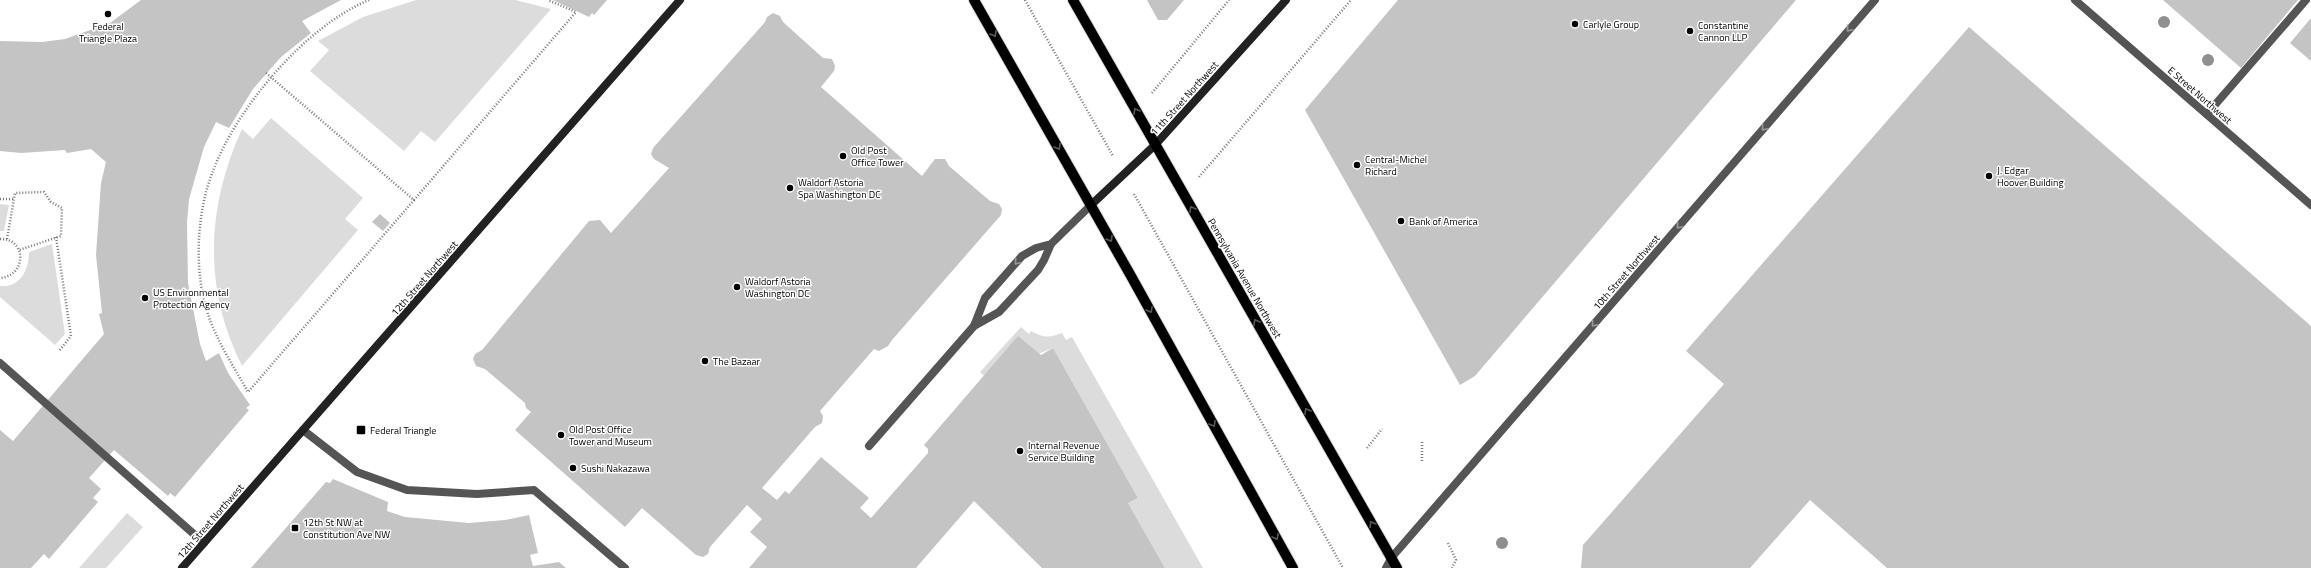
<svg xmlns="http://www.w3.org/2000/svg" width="2311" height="568" font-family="'Titillium Web',sans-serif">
<rect width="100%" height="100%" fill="#fff"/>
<g fill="#dcdcdc">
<path d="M416,0H515L551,9L435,142L421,131L404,151L310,71L329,50L318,41L363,17Z"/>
<path d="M271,118L363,198L345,219L358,230L242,366C203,288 206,208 242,129L253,139Z"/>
<path d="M0,204L9,205L4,231H0Z"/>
<path d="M52,244L65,334L55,345L0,297V286C20,288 29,270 29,252Z"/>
<path d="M1021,327L1029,334L1031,331C1044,338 1049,338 1062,333L1066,340L1072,337L1203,568H1165L1128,503L1138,498L1053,348L984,376L980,372Z"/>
<path d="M127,513L143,527L106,568H79Z"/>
</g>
<g fill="#c4c4c4">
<path d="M141,0H341L302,21L311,33L281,57L253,89L229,128L216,122L204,147L189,199L187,223L188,283L200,344L206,361L219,353L228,373L250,405L246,408L249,410L175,497L170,493L168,496L114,450L89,478L101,489L93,498L98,502L49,559L44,554L31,568H0V430L13,441L104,334L99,314L102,313L96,255L101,183L106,162L91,149L67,153L65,150L21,153L0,151V41L42,42L65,39L110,23Z"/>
<path d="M553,0H607L594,15L592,13L589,17Z"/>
<path d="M1147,0H1184L1167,20H1158Z"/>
<path d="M1398,0H1796L1475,376L1460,385L1305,110Z"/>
<path d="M2163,0H2298L2241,68Z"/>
<path d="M773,13L780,16L783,22L823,58L832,59L835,66L834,71L821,87L922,176L935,159H945L949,166L990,201L999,204L1002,209L1001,215L892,340L888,346L879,351L874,349L820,411L823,416L822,423L815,427L762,488L777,500L785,491L789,494L821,457L869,498L860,508L871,518L928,453V449L924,445L1018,336L1041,355L1053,348L1138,498L1128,503L1165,568H1042L974,501L916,568H749L767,547L750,532L762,519L747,505L710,547L708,554L703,557L696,555L642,508L625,527L515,430L531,412L526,408L525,403L485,369L476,366L473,359L475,354L482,350L589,221L600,220L611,233L669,168L654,159L651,154L653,148L765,22L767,17Z"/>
<path d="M2311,18V61L2290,43Z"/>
<path d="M1969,27L2311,326V568H1887L1810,500L1750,568H1581L1583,545L1724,384L1686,351Z"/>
<path d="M380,214L390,223L383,231L372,222Z"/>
<path d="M333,479L388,502L387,511L405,517L469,523L505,520L529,515L538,553L530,555L533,566L559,562L566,568H251L326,482L330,483Z"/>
</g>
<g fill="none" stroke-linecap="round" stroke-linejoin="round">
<g stroke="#dbdbdb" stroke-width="12">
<g id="primary">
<path d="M974,0L1131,276L1293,568"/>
<path d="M1073,0L1397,568"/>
</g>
</g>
<g stroke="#777" stroke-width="2.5" stroke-dasharray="1 2" stroke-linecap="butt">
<path d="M369,0C306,26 237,107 213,171C198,208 195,258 203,296C210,331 231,362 248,392L414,200"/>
<path d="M1025,0L1113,156"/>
<path d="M266,73L414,200L576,12L548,0"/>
<path d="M1152,93L1229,0"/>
<path d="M1199,177L1351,0"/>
<path d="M1134,194L1343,568"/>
<path d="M0,199H14"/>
<path d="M56,237L71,336L59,351"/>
<path d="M0,239C27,238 27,276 0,278"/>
<path d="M7,239L15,193L44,192L51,202L62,208L61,236L19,250"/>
<path d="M1367,448L1382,429"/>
<path d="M1422,461V442"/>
<path d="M1448,543L1456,560L1452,568"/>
</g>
<g stroke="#555" stroke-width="8">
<path d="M2207,114L2306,0"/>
<path d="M1051,244L1036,248L1022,256L985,298L974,326L999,312L1038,270L1044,260L1051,244L1091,205"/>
<path d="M0,363L204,543"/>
<path d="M303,430L357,472L407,490L477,494L534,490L625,568"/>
<path d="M869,446L974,326"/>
</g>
<g stroke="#555" stroke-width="8">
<path d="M2075,0L2311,205"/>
<path d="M1386,568L1392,557L1875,0"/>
</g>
<g stroke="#222" stroke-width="8">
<path d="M1091,205L1155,145L1286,0"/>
<path d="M182,568L680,0"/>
</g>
<use href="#primary" stroke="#000" stroke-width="10"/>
</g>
<g fill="#8f8f8f">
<circle cx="2164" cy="22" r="6"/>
<circle cx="2208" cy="60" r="6"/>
<circle cx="1502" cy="543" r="6"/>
</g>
<defs><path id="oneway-chevron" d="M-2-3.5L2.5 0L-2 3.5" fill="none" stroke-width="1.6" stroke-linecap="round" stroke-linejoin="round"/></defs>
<g stroke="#999">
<use href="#oneway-chevron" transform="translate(1849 29) rotate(131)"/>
<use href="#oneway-chevron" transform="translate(1764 128) rotate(131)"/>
<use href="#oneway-chevron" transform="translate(1679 226) rotate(131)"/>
<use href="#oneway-chevron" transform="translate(1017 262) rotate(131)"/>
<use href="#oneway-chevron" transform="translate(1594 324) rotate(131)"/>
</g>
<g stroke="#595959">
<use href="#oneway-chevron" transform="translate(994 34) rotate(60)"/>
<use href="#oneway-chevron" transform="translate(1136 111) rotate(-120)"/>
<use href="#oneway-chevron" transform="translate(1058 147) rotate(60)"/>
<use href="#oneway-chevron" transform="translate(1192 209) rotate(-119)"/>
<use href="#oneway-chevron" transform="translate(1110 239) rotate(60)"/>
<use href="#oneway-chevron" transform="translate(1150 310) rotate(61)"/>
<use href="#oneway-chevron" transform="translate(1256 322) rotate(-120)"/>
<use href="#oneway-chevron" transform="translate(1307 411) rotate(-120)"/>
<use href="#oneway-chevron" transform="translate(1213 424) rotate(61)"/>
<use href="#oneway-chevron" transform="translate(1372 524) rotate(-121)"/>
<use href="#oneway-chevron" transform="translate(1276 537) rotate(61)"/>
</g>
<g fill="#000" stroke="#fff" stroke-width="1.5">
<circle cx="108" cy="14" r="4"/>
<circle cx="1575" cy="24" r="4"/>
<circle cx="1690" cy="31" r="4"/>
<circle cx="843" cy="156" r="4"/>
<circle cx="1357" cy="165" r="4"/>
<circle cx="1989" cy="176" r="4"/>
<circle cx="790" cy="188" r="4"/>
<circle cx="1401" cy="221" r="4"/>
<circle cx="737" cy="287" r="4"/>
<circle cx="145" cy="298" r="4"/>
<circle cx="705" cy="361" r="4"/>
<rect x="356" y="425" width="10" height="10" rx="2"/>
<circle cx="561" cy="435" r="4"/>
<circle cx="1020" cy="451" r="4"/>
<circle cx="573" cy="468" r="4"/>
<rect x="291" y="524" width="8" height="8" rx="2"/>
</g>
<g text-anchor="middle" stroke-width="3" stroke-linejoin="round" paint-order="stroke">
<g font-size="10" fill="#000" stroke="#fff" text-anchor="start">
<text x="1583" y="28">Carlyle Group</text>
<text x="1698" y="29">Constantine<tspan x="1698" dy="12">Cannon LLP</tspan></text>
<text x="108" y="30" text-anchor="middle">Federal<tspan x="108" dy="12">Triangle Plaza</tspan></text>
<text x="851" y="154">Old Post<tspan x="851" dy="12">Office Tower</tspan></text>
<text x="1365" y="163">Central-Michel<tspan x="1365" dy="12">Richard</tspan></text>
<text x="1997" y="174">J. Edgar<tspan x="1997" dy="12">Hoover Building</tspan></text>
<text x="798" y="186">Waldorf Astoria<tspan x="798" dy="12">Spa Washington DC</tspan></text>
<text x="1409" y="225">Bank of America</text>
<text x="745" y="285">Waldorf Astoria<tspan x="745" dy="12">Washington DC</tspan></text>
<text x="153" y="296">US Environmental<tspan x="153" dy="12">Protection Agency</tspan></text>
<text x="713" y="365">The Bazaar</text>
<text x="569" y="433">Old Post Office<tspan x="569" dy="12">Tower and Museum</tspan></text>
<text x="370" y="434">Federal Triangle</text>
<text x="1028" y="449">Internal Revenue<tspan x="1028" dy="12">Service Building</tspan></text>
<text x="581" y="472">Sushi Nakazawa</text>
<text x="303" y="526">12th St NW at<tspan x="303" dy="12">Constitution Ave NW</tspan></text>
</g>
<g font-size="10" fill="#000" stroke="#fff">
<text transform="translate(2200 95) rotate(41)" y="4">E Street Northwest</text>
<text transform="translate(1184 98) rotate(-48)" y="4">11th Street Northwest</text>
<text transform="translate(1626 272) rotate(-49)" y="4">10th Street Northwest</text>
<text transform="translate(424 278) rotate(-49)" y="4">12th Street Northwest</text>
<text transform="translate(1245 278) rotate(60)" y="4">Pennsylvania Avenue Northwest</text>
<text transform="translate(210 521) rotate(-49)" y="4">12th Street Northwest</text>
</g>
</g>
</svg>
